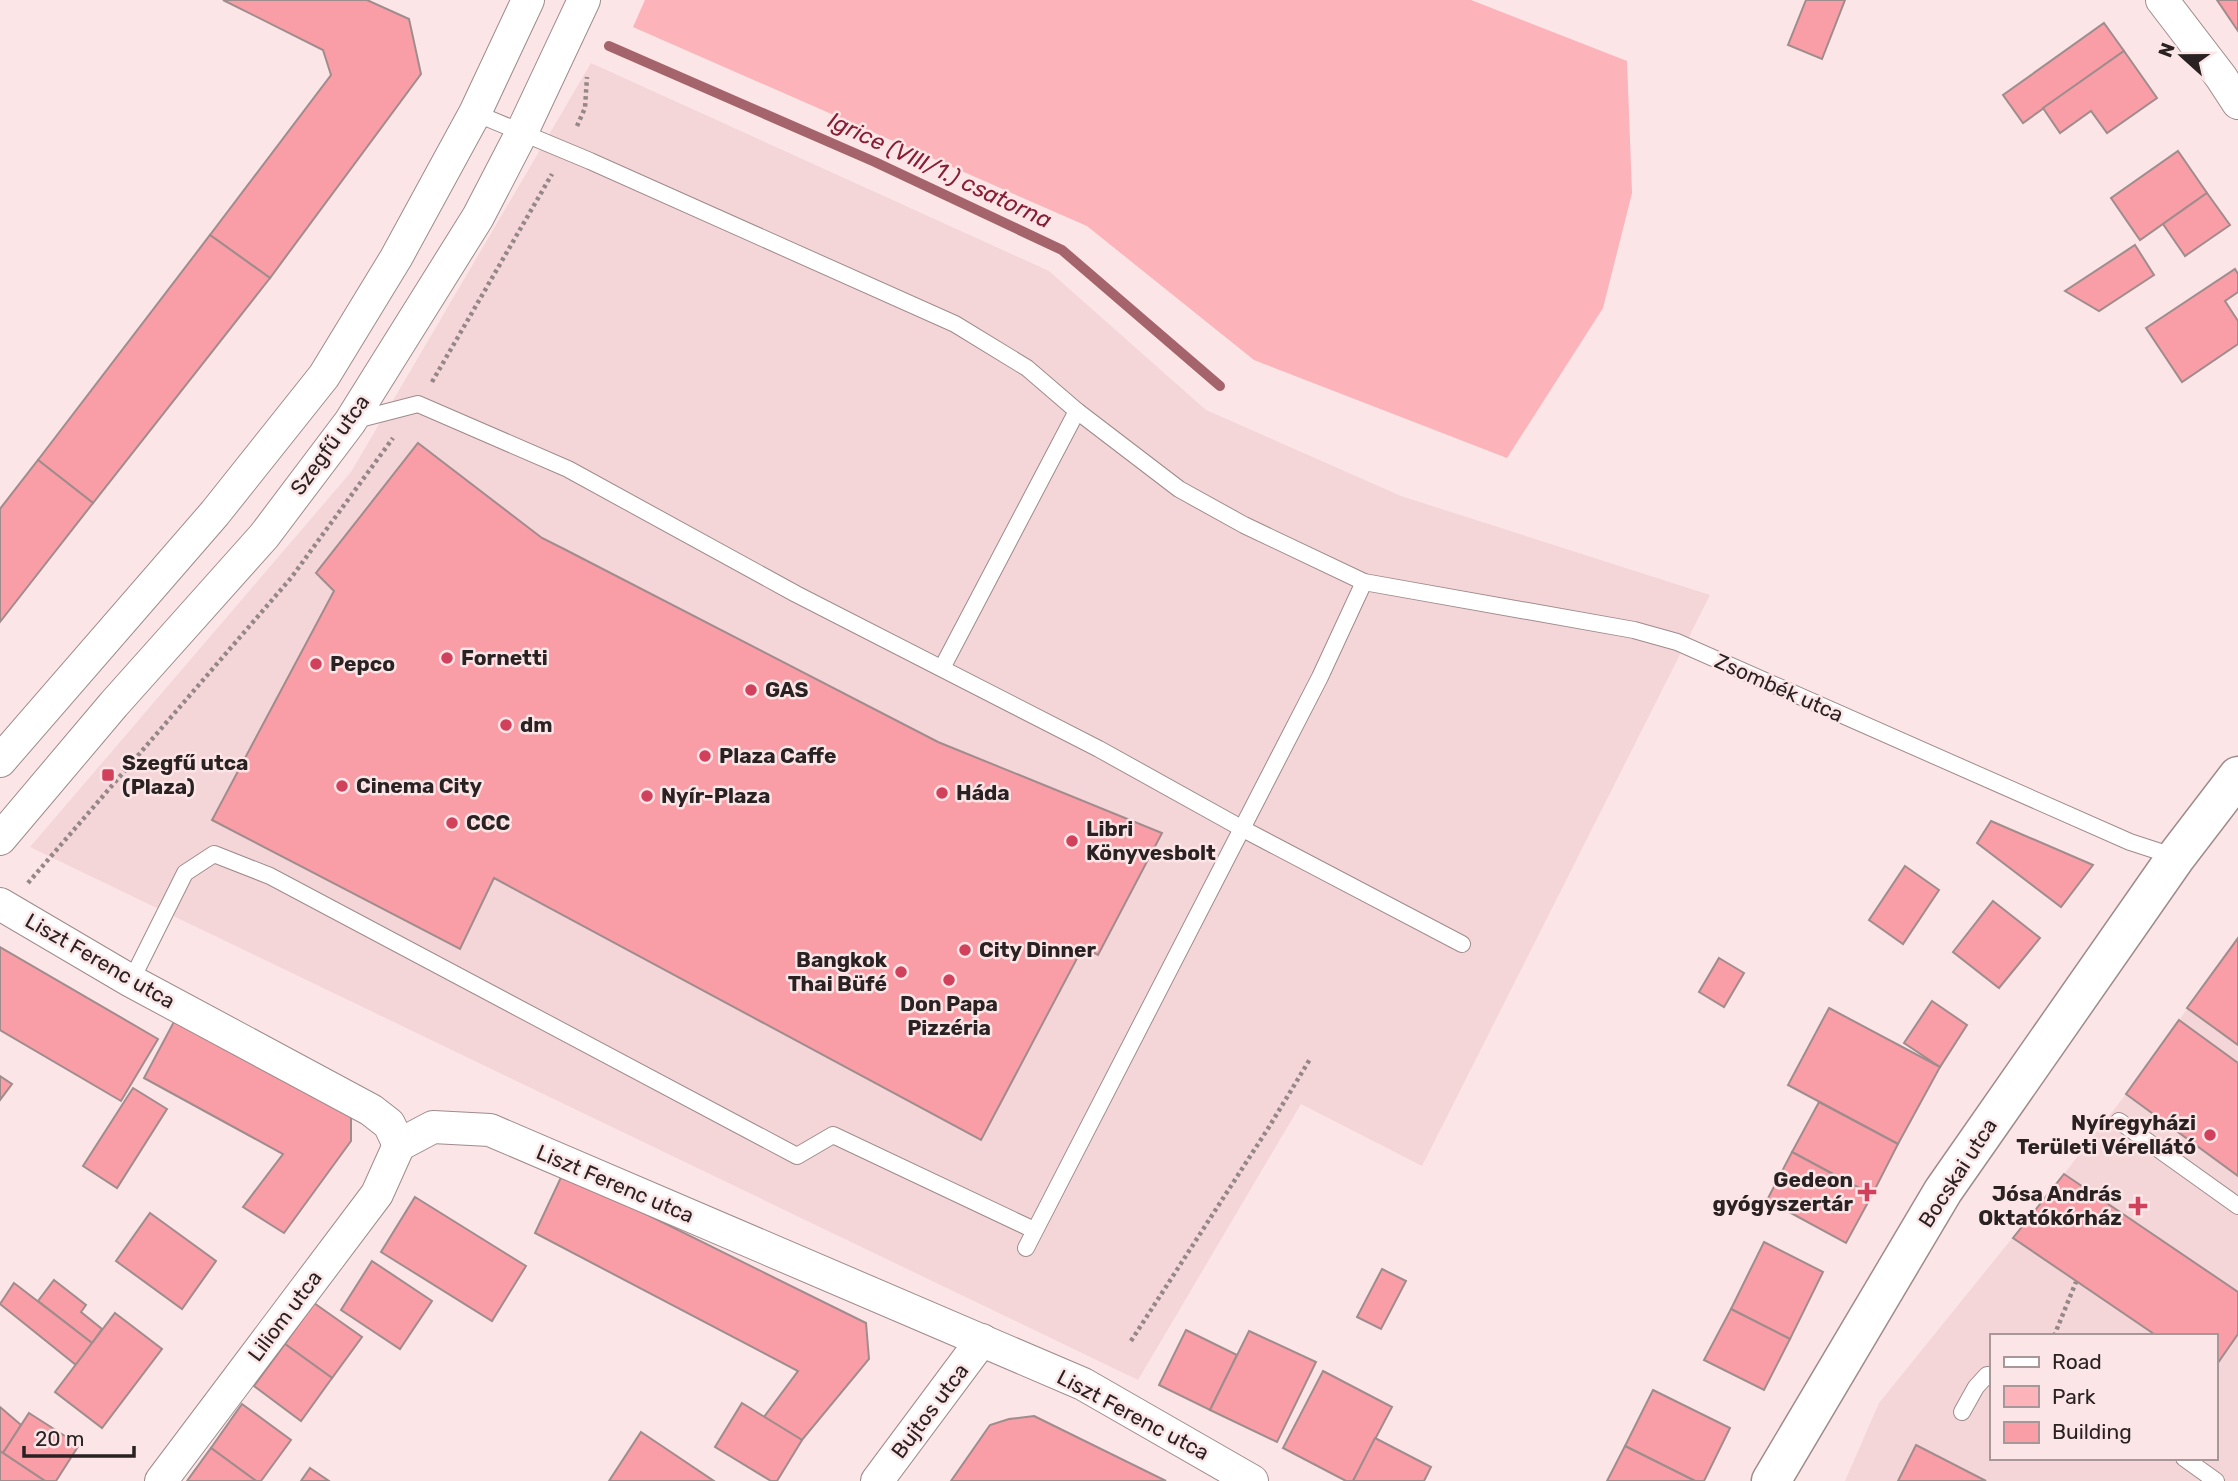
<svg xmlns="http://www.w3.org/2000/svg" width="2238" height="1481" font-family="Rubik,sans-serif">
<rect width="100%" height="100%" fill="#fbe5e6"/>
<g fill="#f5d6d8" fill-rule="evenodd">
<path d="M591,63L1049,271L1206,410L1401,496L1710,595L1422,1166L1301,1104L1138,1380L30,847L351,472Z"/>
<path d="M2238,938V1481H1845L1879,1403L2064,1174L2126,1094ZM1991,1336H2215V1458H1991Z"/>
</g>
<path fill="#fcb3b9" d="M645,0H1471L1627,61L1632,193L1603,308L1507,458L1254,360L1087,226L633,27Z"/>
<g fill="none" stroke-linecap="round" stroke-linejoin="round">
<path stroke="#a5646b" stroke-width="10" d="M609,46L875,162L1062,250L1220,386"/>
</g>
<g fill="#f99ea6" stroke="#a08c8d" stroke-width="2">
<path d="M223,0H367L409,19L421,74L270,278L210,235L331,75L323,50Z"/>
<path d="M1806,0H1845L1822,59L1788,45Z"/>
<path d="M2217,0H2238V31Z"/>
<path d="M2104,23L2124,51L2023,123L2003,95Z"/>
<path d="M2124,51L2157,98L2107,133L2091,111L2060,133L2043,108Z"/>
<path d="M2178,151L2207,193L2140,240L2111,198Z"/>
<path d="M2207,193L2230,225L2185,256L2163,224Z"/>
<path d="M210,235L270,278L93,503L38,460Z"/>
<path d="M2135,245L2154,275L2099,311L2065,291Z"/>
<path d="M2235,269L2238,274V292L2225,301L2238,321V344L2182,382L2146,328Z"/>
<path d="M418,443L542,538L564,549L938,742L1162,833L1098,955L1083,947L981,1140L494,878L460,949L212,820L334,591L316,573Z"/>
<path d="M38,460L93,503L0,622V509Z"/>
<path d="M1991,821L2093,865L2061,907L1977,843Z"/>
<path d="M1905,866L1939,890L1903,944L1869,920Z"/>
<path d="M1993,901L2040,938L1999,988L1953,952Z"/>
<path d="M2238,938V1045L2187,1008Z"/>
<path d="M0,947L158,1039L121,1101L0,1030Z"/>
<path d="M1719,958L1744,973L1724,1007L1699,992Z"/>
<path d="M1932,1001L1967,1025L1940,1067L1904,1043Z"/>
<path d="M1829,1008L1940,1067L1898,1144L1788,1085Z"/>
<path d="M176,1018L351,1113V1141L284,1233L243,1207L283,1154L144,1078Z"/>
<path d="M2179,1020L2238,1063V1176L2126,1094Z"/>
<path d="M0,1076L12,1084L0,1100Z"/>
<path d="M133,1088L167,1109L117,1188L83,1166Z"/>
<path d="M1819,1102L1898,1144L1872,1195L1792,1152Z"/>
<path d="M1792,1152L1872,1195L1846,1243L1767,1200Z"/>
<path d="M563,1173L866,1323L869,1359L802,1440L764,1417L798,1371L535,1233Z"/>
<path d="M2064,1174L2238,1292V1334L2215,1367V1336H2157L2013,1238Z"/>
<path d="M415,1197L526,1266L492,1321L381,1252Z"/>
<path d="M150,1213L216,1261L182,1309L116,1261Z"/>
<path d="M1764,1242L1823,1272L1790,1339L1731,1309Z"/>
<path d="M372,1261L432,1301L400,1349L341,1310Z"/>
<path d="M1382,1269L1406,1281L1381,1329L1357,1317Z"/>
<path d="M54,1280L86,1305L81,1312L102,1329L92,1343L38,1301Z"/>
<path d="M14,1283L92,1343L76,1365L0,1304Z"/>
<path d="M314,1303L362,1337L332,1378L285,1344Z"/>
<path d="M1731,1309L1790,1339L1764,1390L1704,1360Z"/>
<path d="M115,1313L162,1349L102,1428L55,1392Z"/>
<path d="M1186,1330L1237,1355L1210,1410L1159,1385Z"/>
<path d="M1249,1331L1316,1362L1277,1442L1210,1410Z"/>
<path d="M285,1344L332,1378L301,1421L254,1386Z"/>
<path d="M1323,1371L1392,1407L1353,1481H1346L1283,1448Z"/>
<path d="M1653,1390L1730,1428L1704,1481H1695L1625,1446Z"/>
<path d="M742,1403L802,1440L777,1481H771L715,1447Z"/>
<path d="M242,1404L291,1440L261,1481H256L211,1448Z"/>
<path d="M0,1407L21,1425L3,1453L0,1451Z"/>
<path d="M29,1413L79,1445L56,1481H45L3,1453Z"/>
<path d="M1034,1416L1166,1481H951L990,1425L1009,1419Z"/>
<path d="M641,1432L714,1481H609Z"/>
<path d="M1375,1438L1431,1467L1424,1481H1353Z"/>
<path d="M1916,1445L1986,1481H1898Z"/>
<path d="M1625,1446L1695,1481H1607Z"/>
<path d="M211,1448L256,1481H187Z"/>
<path d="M0,1451L45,1481H0Z"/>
<path d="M310,1468L329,1481H301Z"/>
</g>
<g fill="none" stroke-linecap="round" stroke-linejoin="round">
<g stroke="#9f8b8c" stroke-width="18">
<g id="lane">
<path d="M475,113L590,161L955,324L1027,368L1077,411L1179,489L1244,525L1364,582L1634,630L1677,642L2130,842L2176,857"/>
<path d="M352,421L418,404L568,469L796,594L1099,749L1243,829L1462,944"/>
<path d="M942,668L1077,411"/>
<path d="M131,981L185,873L214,854L270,876L797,1156L833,1135L1034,1230"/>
<path d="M2119,1121L2238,1206"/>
<path d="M1026,1248L1320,677L1364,582"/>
<path d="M1962,1412L1976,1387L1987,1375H1991"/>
<path d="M2184,1458L2216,1481"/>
</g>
</g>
<g stroke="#9f8b8c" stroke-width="34">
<g id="street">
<path d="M2162,0L2221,77L2238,103"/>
<path d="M0,761L215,513L324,376L396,258L475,113L528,0"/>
<path d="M0,839L114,704L264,536L350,422L478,217L521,134L584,0"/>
<path d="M0,904L131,981L371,1110L389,1124L399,1145"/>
<path d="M399,1145L433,1127L490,1130L1083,1384L1252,1481"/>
<path d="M161,1481L377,1194L399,1145"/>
<path d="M877,1481L982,1340"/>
</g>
</g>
<g stroke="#9f8b8c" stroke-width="41">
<path id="primary" d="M1771,1481L1943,1191L2176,857L2238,776"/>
</g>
<g stroke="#958687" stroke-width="4.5" stroke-dasharray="3.5 3.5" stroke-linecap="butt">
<path d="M577,126L585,108L587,77"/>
<path d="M432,382L552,174"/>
<path d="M28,883L291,578L393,438"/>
<path d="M2054,1336L2076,1282"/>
<path d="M1131,1341L1269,1127L1310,1059"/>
</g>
<use href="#lane" stroke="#fff" stroke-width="16"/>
<use href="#street" stroke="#fff" stroke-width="32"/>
<use href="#primary" stroke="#fff" stroke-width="38"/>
</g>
<g fill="#d1415c" stroke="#fbe5e6" stroke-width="2.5">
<circle cx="447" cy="658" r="7"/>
<circle cx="316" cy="664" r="7"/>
<circle cx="751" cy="690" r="7"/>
<circle cx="506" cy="725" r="7"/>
<circle cx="705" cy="756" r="7"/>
<rect x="101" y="768" width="14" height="14" rx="3.5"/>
<circle cx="342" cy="786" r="7"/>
<circle cx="942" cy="793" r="7"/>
<circle cx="647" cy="796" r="7"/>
<circle cx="452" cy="823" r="7"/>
<circle cx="1072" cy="841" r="7"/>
<circle cx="965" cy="950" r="7"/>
<circle cx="901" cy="972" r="7"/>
<circle cx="949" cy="980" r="7"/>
<circle cx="2210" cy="1135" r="7"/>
<path d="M1863.5 1181.5h7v7h7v7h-7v7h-7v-7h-7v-7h7z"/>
<path d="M2134.5 1195.5h7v7h7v7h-7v7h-7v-7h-7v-7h7z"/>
</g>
<g text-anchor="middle" stroke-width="5" stroke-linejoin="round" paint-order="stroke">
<g font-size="21" fill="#292122" stroke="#fbe5e6">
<text transform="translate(330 445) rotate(-54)" y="7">Szegfű utca</text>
<text transform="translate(1779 688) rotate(24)" y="7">Zsombék utca</text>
<text transform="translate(100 961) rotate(30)" y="7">Liszt Ferenc utca</text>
<text transform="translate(1958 1173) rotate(-57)" y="7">Bocskai utca</text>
<text transform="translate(615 1184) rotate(23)" y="7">Liszt Ferenc utca</text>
<text transform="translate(285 1316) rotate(-53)" y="7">Liliom utca</text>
<text transform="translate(930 1411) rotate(-53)" y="7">Bujtos utca</text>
<text transform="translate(1133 1415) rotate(28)" y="7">Liszt Ferenc utca</text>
</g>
<g font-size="21" font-weight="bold" fill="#292122" stroke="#fbe5e6" text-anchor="start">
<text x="461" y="665">Fornetti</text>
<text x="330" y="671">Pepco</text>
<text x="765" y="697">GAS</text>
<text x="520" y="732">dm</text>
<text x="719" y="763">Plaza Caffe</text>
<text x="122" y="770">Szegfű utca<tspan x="122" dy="24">(Plaza)</tspan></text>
<text x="356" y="793">Cinema City</text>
<text x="956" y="800">Háda</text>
<text x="661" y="803">Nyír-Plaza</text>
<text x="466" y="830">CCC</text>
<text x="1086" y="836">Libri<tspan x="1086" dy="24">Könyvesbolt</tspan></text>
<text x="979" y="957">City Dinner</text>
<text x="887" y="967" text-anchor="end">Bangkok<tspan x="887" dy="24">Thai Büfé</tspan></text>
<text x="949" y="1011" text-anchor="middle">Don Papa<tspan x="949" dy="24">Pizzéria</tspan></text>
<text x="2196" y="1130" text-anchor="end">Nyíregyházi<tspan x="2196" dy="24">Területi Vérellátó</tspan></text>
<text x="1853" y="1187" text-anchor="end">Gedeon<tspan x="1853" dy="24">gyógyszertár</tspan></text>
<text x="2122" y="1201" text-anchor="end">Jósa András<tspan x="2122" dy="24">Oktatókórház</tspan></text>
</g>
<g font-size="23" font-style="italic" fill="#871d34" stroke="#fbe5e6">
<text transform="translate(940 170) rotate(25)" y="8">Igrice (VIII/1.) csatorna</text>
</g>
</g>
<rect x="1990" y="1334" width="228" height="126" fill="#fbe5e6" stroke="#a79798" stroke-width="2"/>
<rect x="2004" y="1357" width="35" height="10" fill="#ffffff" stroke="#a79798" stroke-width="2"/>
<text x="2052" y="1369" font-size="21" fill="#292122">Road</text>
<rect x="2004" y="1386" width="35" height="21" fill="#fcb3b9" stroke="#a79798" stroke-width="2"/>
<text x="2052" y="1404" font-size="21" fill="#292122">Park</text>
<rect x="2004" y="1422" width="35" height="21" fill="#f99ea6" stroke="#a79798" stroke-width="2"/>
<text x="2052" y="1439" font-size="21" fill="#292122">Building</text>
<g transform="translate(2182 56) rotate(291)" stroke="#fbe5e6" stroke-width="5" paint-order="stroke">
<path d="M0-5L12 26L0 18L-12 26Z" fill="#292122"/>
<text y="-10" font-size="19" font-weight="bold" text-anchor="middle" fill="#292122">N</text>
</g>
<path d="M24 1446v10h110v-10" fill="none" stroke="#292122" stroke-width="3.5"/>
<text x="35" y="1446" font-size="21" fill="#292122" stroke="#fbe5e6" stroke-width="5" paint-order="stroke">20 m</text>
</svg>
